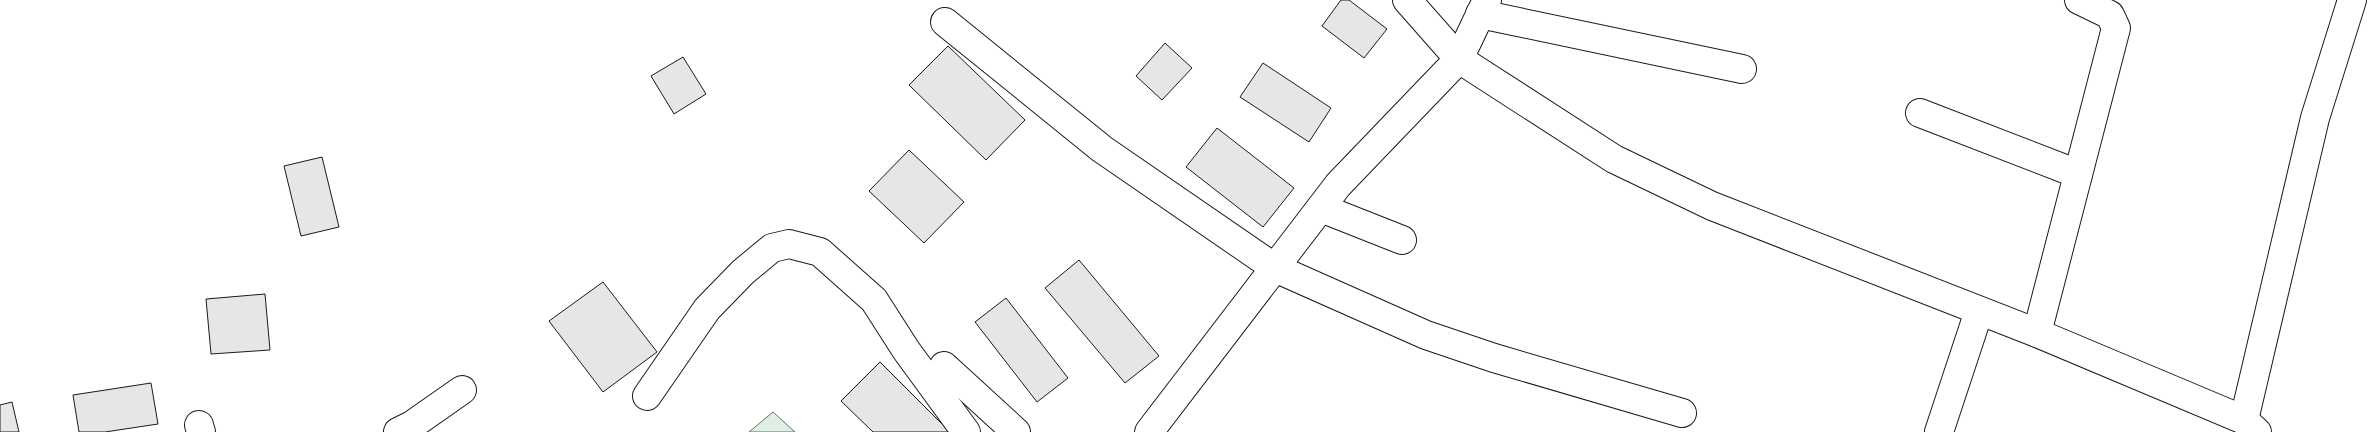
<svg xmlns="http://www.w3.org/2000/svg" width="2375" height="432" font-family="'PT Serif',serif">
<rect width="100%" height="100%" fill="#fff"/>
<path fill="#e0efe3" stroke="#6a6a6a" d="M773,412L795,432H749Z"/>
<g fill="#e6e6e6" stroke="#1a1a1a">
<path d="M1341,0H1349L1387,29L1364,58L1322,26Z"/>
<path d="M1165,43L1192,68L1162,100L1136,76Z"/>
<path d="M948,46L1025,120L986,160L909,85Z"/>
<path d="M683,57L706,94L674,114L651,76Z"/>
<path d="M1263,63L1331,108L1309,142L1240,97Z"/>
<path d="M1217,128L1294,188L1263,227L1186,167Z"/>
<path d="M909,150L964,202L924,243L869,191Z"/>
<path d="M322,157L339,227L301,236L284,166Z"/>
<path d="M1079,260L1159,356L1125,383L1045,288Z"/>
<path d="M603,282L657,352L603,392L549,321Z"/>
<path d="M265,294L270,350L211,354L206,299Z"/>
<path d="M1006,298L1068,378L1037,402L975,322Z"/>
<path d="M880,362L950,432H873L841,401Z"/>
<path d="M151,383L158,424L105,432H79L73,395Z"/>
<path d="M12,402L19,432H0V405Z"/>
</g>
<g fill="none" stroke-linecap="round" stroke-linejoin="round">
<g stroke="#1a1a1a" stroke-width="30">
<g id="minor">
<path d="M1407,0L1459,59L1614,159L1712,206L2037,333L2244,420L2257,432"/>
<path d="M1480,14L1742,69"/>
<path d="M945,22L1102,149L1275,268L1426,335L1494,358L1682,413"/>
<path d="M1920,113L2078,174"/>
<path d="M1321,208L1402,240"/>
<path d="M2037,333L2116,28L2110,15L2079,0"/>
<path d="M944,366L1016,432"/>
<path d="M647,396L707,309L743,272L772,248L789,244L820,252L874,300L906,350L966,432"/>
<path d="M2244,420L2315,118L2352,0"/>
<path d="M199,425L201,432"/>
<path d="M398,432L412,425L462,390"/>
<path d="M1939,432L1979,311"/>
</g>
</g>
<g stroke="#1a1a1a" stroke-width="30">
<path id="tertiary" d="M1149,432L1338,185L1459,59L1487,0"/>
</g>
<use href="#minor" stroke="#fff" stroke-width="28"/>
<use href="#tertiary" stroke="#fff" stroke-width="28"/>
</g>
</svg>
